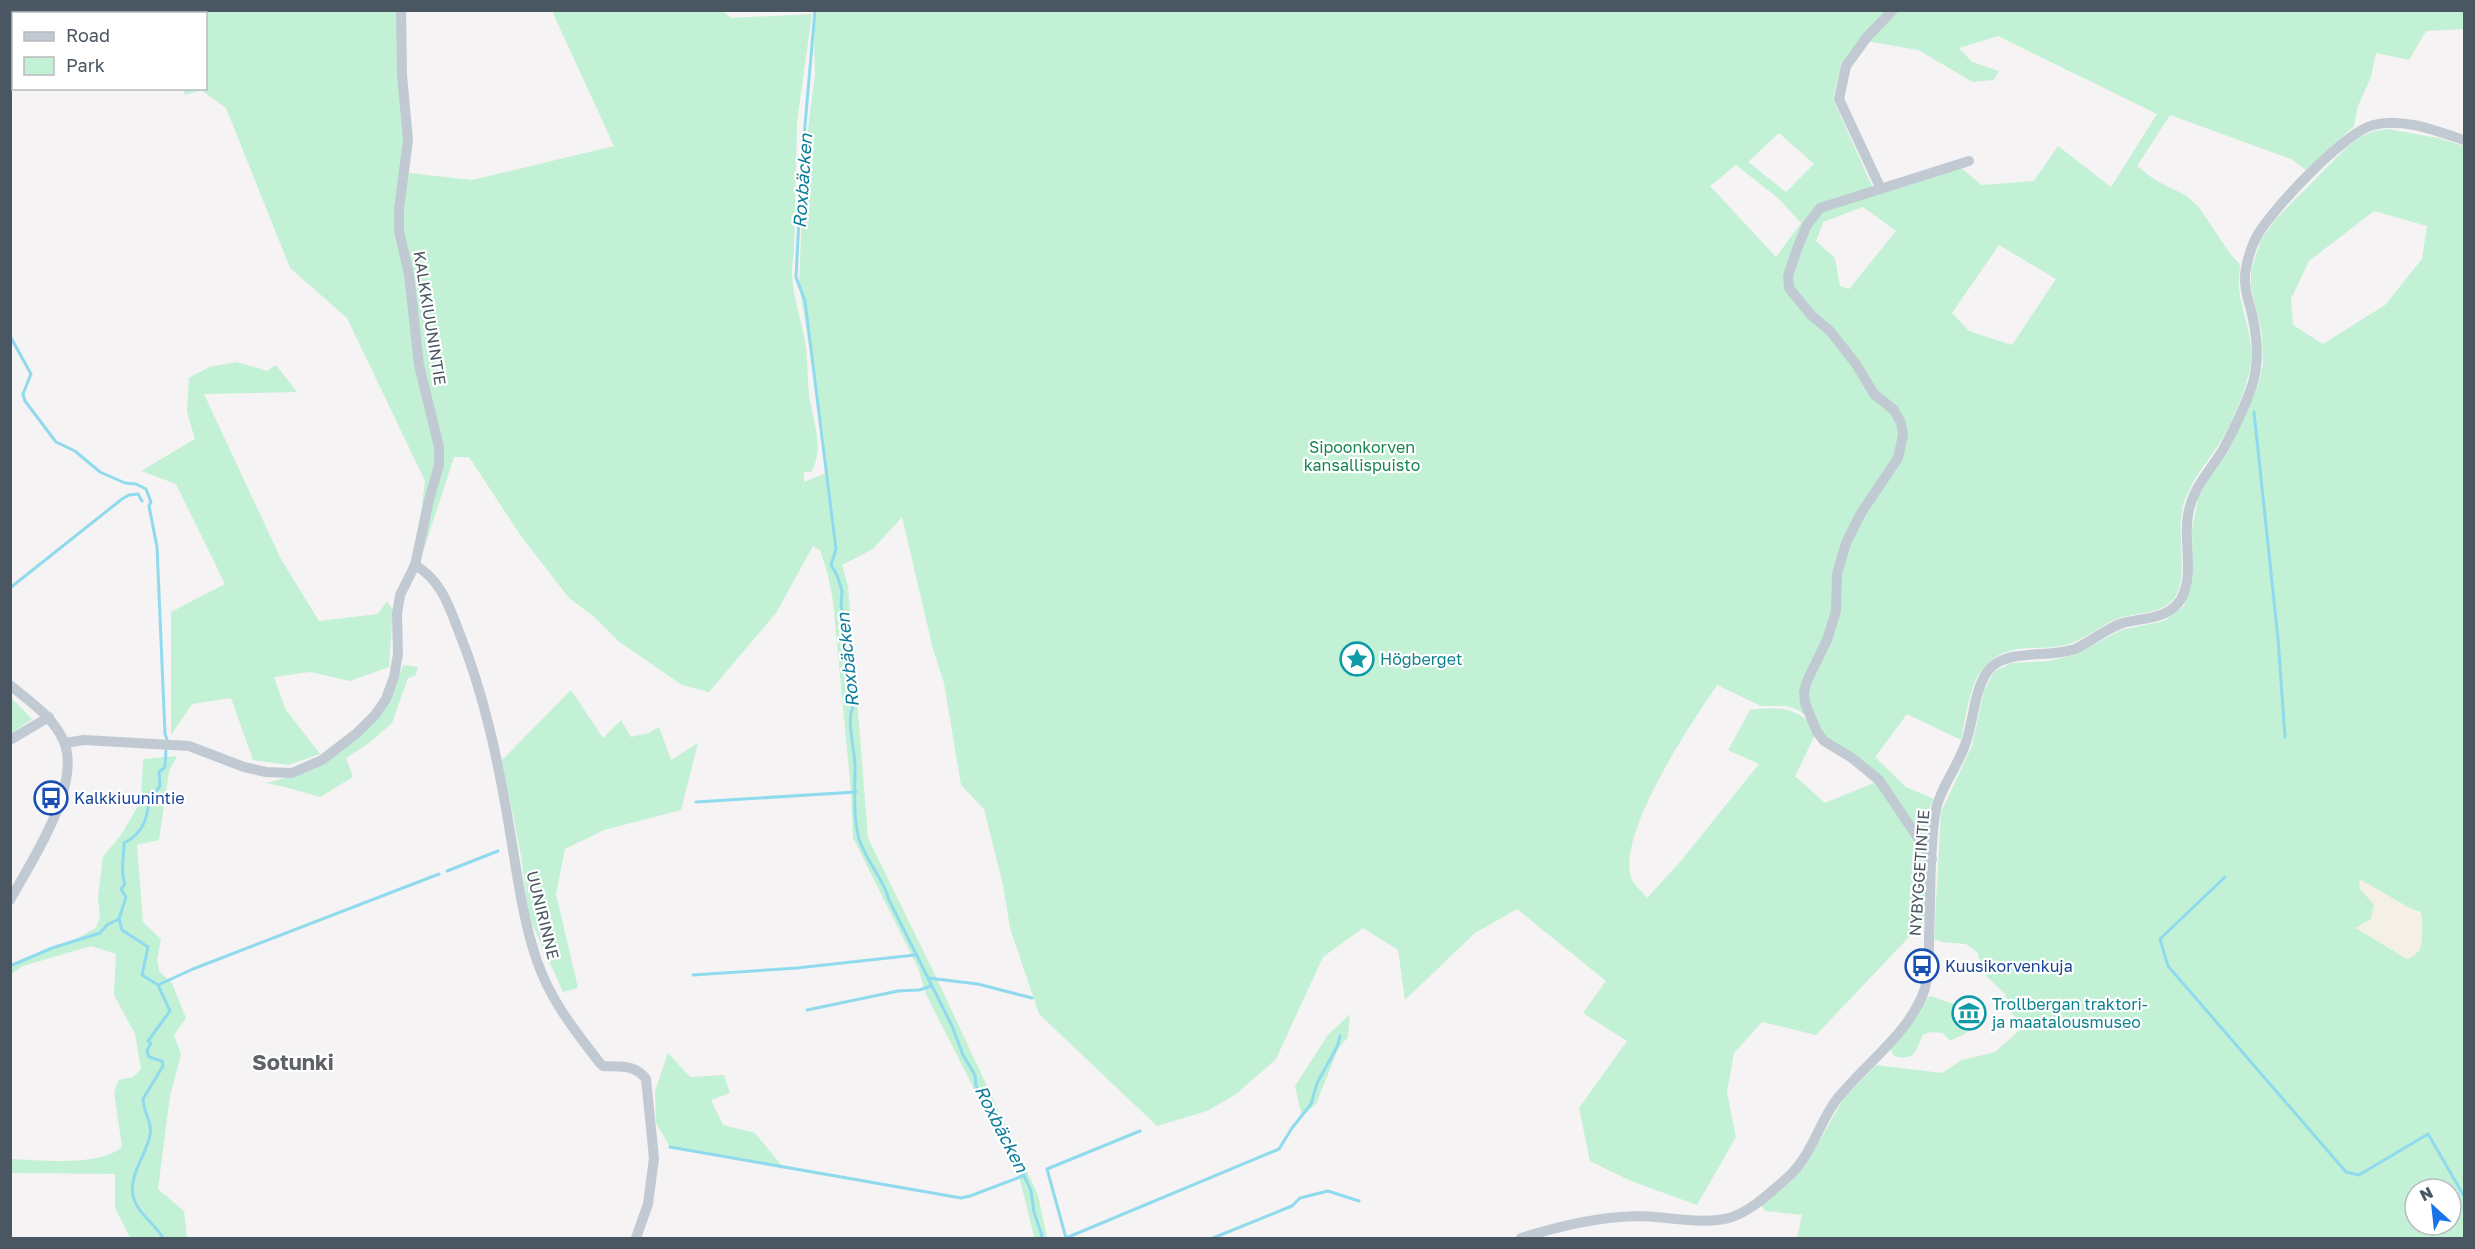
<svg xmlns="http://www.w3.org/2000/svg" width="2475" height="1249" font-family="'Golos Text',sans-serif">
<rect width="100%" height="100%" fill="#f5f3f3"/>
<g fill="#c3f1d5" fill-rule="evenodd">
<path d="M163,10L402,11L409,173L472,180L614,146L552,11L721,10L731,18L812,14L797,122L794,252C787,290 802,313 806,349C808,364 807,380 809,395C813,422 825,448 811,472H804V482L826,473L824,438L799,285L804,160L815,74L813,11L2464,10V29L2426,31L2409,60L2376,53L2371,77L2358,106L2354,126L2306,170L2291,159L2170,115L2137,166L2155,180L2185,195L2198,206L2231,255L2240,264C2240,272 2238,280 2239,287C2241,313 2254,336 2251,363C2247,389 2231,426 2217,447C2203,468 2187,486 2182,511C2177,536 2189,581 2173,600C2159,615 2135,612 2117,619C2100,625 2086,639 2069,644C2052,649 2036,647 2019,649C1970,656 1970,701 1961,740L1907,714L1875,757L1906,787L1934,799L1929,809L1926,848L1879,780L1825,740L1810,719L1798,710L1786,706H1761L1717,685C1692,722 1614,837 1632,880C1635,886 1643,892 1647,898L1680,862L1759,764L1728,750L1750,710C1776,706 1803,707 1816,733L1795,776L1825,803L1878,781L1926,854L1928,917L1816,1035L1762,1022L1734,1053L1727,1092L1736,1137L1697,1205L1631,1181L1590,1161L1579,1108L1627,1041L1583,1013L1606,981L1517,909L1475,933L1405,1000L1398,950L1363,928L1323,957L1276,1059L1235,1095L1207,1111L1157,1126L1039,1014L1010,928L1003,885L984,809L961,785L944,683L933,649L902,517L873,549L842,565L848,586L868,838L935,975L1038,1195L1047,1238H1032L1034,1236L1020,1180L926,994L918,968L853,838L851,792L833,601L828,575L820,550L813,546L776,613L709,692L682,685L618,641L593,616L569,598L521,536L469,457H454L423,552H416L425,481L347,318L290,268L226,108L201,90L185,95L183,89L206,88V14H162ZM1998,36L2157,114L2111,187L2058,146L2034,181L1982,185L1961,168L1876,195L1833,99L1841,64L1860,40L1918,50L1973,82L1994,80L1999,71L1972,62L1959,48ZM1779,133L1814,164L1786,192L1748,162ZM1736,165L1778,198L1801,223L1776,257L1710,186ZM1863,207L1896,231L1849,289L1840,286L1835,258L1816,241L1823,222ZM1999,245L2056,279L2012,345L1969,331L1952,313Z"/>
<path d="M2388,129L2438,138L2464,146V1238H1797L1802,1215L1765,1211L1761,1205L1791,1182L1805,1166L1844,1098L1876,1065L1942,1073L1962,1060L1995,1052L2023,1027L2010,1011L2005,994L1986,976L1977,952L1966,944L1942,942L1934,939L1941,812L1972,746L1984,691L1994,672L2011,663L2048,661L2075,655L2121,630L2164,621L2184,606L2193,576L2192,529L2198,499L2206,483L2228,452L2258,386L2263,364L2262,334L2251,286V270L2261,240L2275,220L2346,148L2360,137L2374,131ZM2374,211L2427,226L2422,259L2385,305L2323,344L2293,325L2291,299L2309,261ZM2360,889L2420,912L2422,915L2420,950L2407,959L2356,928L2371,919L2374,904ZM2415,1189H2451V1225H2415Z"/>
<path d="M237,362L267,371L276,365L297,392L204,394L281,559L319,621L378,614L387,601L393,610L389,667L350,681L310,672L274,677L286,710L320,754L288,765L253,760L231,698L192,704L171,735V612L225,584L176,484L141,471L195,439L187,412L189,378L209,367Z"/>
<path d="M403,665L418,667L415,676L408,678L392,723L369,743L346,758L353,777L320,797L289,788L266,783C332,767 381,732 403,665Z"/>
<path d="M571,690L603,738L621,720L631,737L649,733L659,727L671,760L698,743L681,810L604,830L565,849L556,894L578,988L563,992L529,917L521,856L502,760Z"/>
<path d="M11,698L32,719L11,734Z"/>
<path d="M177,756L169,771L159,840L137,845L143,922L161,939L157,960L159,971L172,983L186,1018L174,1035L181,1054L170,1096L158,1189L184,1211L187,1238H130L115,1208V1174L11,1173V1159C40,1160 99,1167 122,1147L114,1092L119,1080L133,1077L141,1069L135,1034L114,995L116,954L91,946L23,966L11,974V964L72,941L96,928L100,917L98,896L103,857L121,835L141,801L143,759Z"/>
<path d="M1931,996L1975,1012L1977,1020L1967,1015L1964,1020L1976,1023L1965,1034L1951,1040H1949L1943,1033L1930,1032L1923,1035C1916,1050 1915,1062 1894,1056L1890,1048L1922,1001Z"/>
<path d="M1350,1014L1348,1037L1338,1049L1316,1104L1302,1116L1295,1086L1328,1035Z"/>
<path d="M668,1053L690,1077L724,1075L730,1093L711,1100L723,1125L755,1133L782,1166L670,1147L656,1123L655,1091Z"/>
</g>
<path fill="#f5f0e5" d="M2361,880L2422,915C2421,933 2427,951 2408,959L2356,928L2371,919L2374,904L2360,889L2359,882Z"/>
<g fill="none" stroke-linecap="round" stroke-linejoin="round">
<g stroke="#90daee" stroke-width="3">
<path d="M815,10L802,160L796,277L805,301L836,549L831,565L837,575L842,591L841,607L844,614L842,633L846,653L845,671L851,684L850,702L853,707C846,719 855,751 855,766C855,790 853,816 859,839C866,861 884,879 889,900L952,1026L963,1055L975,1075L976,1086L986,1100L995,1121L1014,1153L1031,1191L1034,1212L1042,1236L1040,1238"/>
<path d="M10,336L31,374L23,394L25,401L56,442L75,451L100,472L125,483L136,484L146,489L151,502L149,506L157,547L165,734L167,739"/>
<path d="M2254,412L2278,639L2285,737"/>
<path d="M10,588L122,499L129,495L138,494L142,501"/>
<path d="M696,802L856,792"/>
<path d="M447,871L498,851"/>
<path d="M2225,877L2160,939L2168,966L2346,1172L2359,1175L2428,1134L2464,1196"/>
<path d="M10,966L52,948L100,933L107,925L119,919"/>
<path d="M693,975L797,968L915,955"/>
<path d="M928,978L978,984L1032,998"/>
<path d="M158,985L193,969L439,874"/>
<path d="M807,1010L898,991L919,990L931,986"/>
<path d="M670,1147L961,1198L970,1196L1023,1176"/>
<path d="M163,1238C155,1224 141,1216 135,1202C125,1179 146,1157 150,1135C153,1123 143,1112 143,1099L163,1066L162,1061L149,1057L147,1051L151,1043L148,1041L170,1011L158,985L142,975L148,947L122,930L119,919L126,897L121,889L125,884C120,872 124,856 124,843C145,833 149,814 149,793H155L160,786L159,772L165,767L166,749"/>
<path d="M1066,1238L1279,1149L1292,1128L1311,1104L1317,1083L1337,1047L1340,1036"/>
<path d="M1066,1238L1047,1169L1140,1131"/>
<path d="M1213,1238L1292,1206L1300,1198L1328,1191L1359,1201"/>
</g>
<g stroke="#c1cad2" stroke-width="10">
<path d="M1881,189L1839,99L1846,66L1867,37L1893,10"/>
<path d="M415,565C441,580 449,606 459,632C484,694 498,760 509,826C517,872 522,917 537,961C551,1001 573,1028 599,1062L603,1066C620,1067 635,1064 646,1079L654,1158L648,1204L636,1238"/>
<path d="M10,685C30,702 54,717 64,742C82,786 31,862 10,900"/>
<path d="M10,740L49,717"/>
<path d="M65,743L84,740L189,746L244,767L266,772L292,773L322,760L357,733L375,715L386,699L394,677L398,654L397,614L400,595L415,565L429,500L439,465V447L419,365L409,274L399,231V209L408,140L402,75L401,10"/>
<path d="M1932,859L1879,780L1852,758L1824,741L1817,732L1805,703L1804,692L1807,681L1827,640L1836,611L1837,574L1846,543L1861,513L1898,458L1903,435L1901,423L1894,410L1874,394L1856,364L1830,331L1811,315L1789,288L1788,276L1797,249L1807,225L1820,208L1969,161"/>
<path d="M1521,1238C1560,1226 1597,1217 1638,1216C1665,1216 1706,1226 1732,1217C1751,1211 1772,1191 1787,1178C1812,1156 1818,1124 1837,1099C1865,1064 1906,1036 1923,994C1930,976 1929,954 1929,935C1931,895 1929,854 1935,815C1938,791 1957,768 1965,745C1974,721 1973,694 1987,672C2004,647 2049,659 2075,649C2091,642 2104,630 2120,624C2140,617 2168,621 2181,599C2195,574 2183,542 2188,515C2192,488 2211,470 2224,448C2234,429 2245,406 2252,386C2260,360 2257,335 2251,310C2247,296 2243,283 2246,268C2248,258 2252,245 2257,236C2271,210 2345,132 2373,125C2402,117 2437,131 2464,140"/>
</g>
</g>
<defs>
<g id="sight-ring" transform="scale(1.725)"><circle r="9.5" fill="#fff" stroke="#0f9aa8" stroke-width="1.5"/><path d="M0-6L1.8-2.2L6-1.7L2.9 1.2L3.7 5.4L0 3.3L-3.7 5.4L-2.9 1.2L-6-1.7L-1.8-2.2Z" fill="#0f9aa8"/></g>
<g id="bus-ring" transform="scale(1.725)"><circle r="9.5" fill="#fff" stroke="#1a4fb4" stroke-width="1.5"/><path d="M-5-6H5V4H4V6H2V4H-2V6H-4V4H-5ZM-3.5-4V0h7V-4ZM-3.5 1.2v1.5H-2V1.2ZM2 1.2v1.5H3.5V1.2Z" fill="#1a4fb4"/></g>
<g id="museum-ring" transform="scale(1.725)"><circle r="9.5" fill="#fff" stroke="#0f9aa8" stroke-width="1.5"/><path d="M0-6L6-3V-2H-6V-3ZM-5-1h2V3h-2ZM-1-1h2V3h-2ZM3-1h2V3H3ZM-6 4H6V6H-6Z" fill="#0f9aa8"/></g>
</defs>
<g fill-rule="evenodd">
<use href="#sight-ring" x="1357" y="659"/>
<use href="#bus-ring" x="51" y="798"/>
<use href="#bus-ring" x="1922" y="966"/>
<use href="#museum-ring" x="1969" y="1013"/>
</g>
<g text-anchor="middle" stroke-width="4.5" stroke-linejoin="round" paint-order="stroke">
<g font-size="16" fill="#4a5661" stroke="#fff">
<text transform="translate(430 318) rotate(81)" y="6">KALKKIUUNINTIE</text>
<text transform="translate(1919 873) rotate(-86)" y="6">NYBYGGETINTIE</text>
<text transform="translate(543 915) rotate(76)" y="6">UUNIRINNE</text>
</g>
<g font-size="16" fill="#17864f" stroke="#fff">
<text x="1362" y="453">Sipoonkorven<tspan x="1362" dy="18">kansallispuisto</tspan></text>
</g>
<g font-size="16" fill="#0d838f" stroke="#fff" text-anchor="start">
<text x="1380" y="665">Högberget</text>
<text x="1992" y="1010">Trollbergan traktori-<tspan x="1992" dy="18">ja maatalousmuseo</tspan></text>
</g>
<g font-size="16" fill="#164399" stroke="#fff" text-anchor="start">
<text x="74" y="804">Kalkkiuunintie</text>
<text x="1945" y="972">Kuusikorvenkuja</text>
</g>
<g font-size="18" font-style="italic" fill="#0c7c9b" stroke="#fff">
<text transform="translate(803 181) rotate(-86)" y="6">Roxbäcken</text>
<text transform="translate(848 660) rotate(-96)" y="6">Roxbäcken</text>
<text transform="translate(1001 1129) rotate(63)" y="6">Roxbäcken</text>
</g>
<g font-size="22" font-weight="bold" fill="#5f6368" stroke="#fff">
<text x="293" y="1070">Sotunki</text>
</g>
</g>
<rect width="2475" height="1249" fill="none" stroke="#4a5661" stroke-width="24"/>
<rect x="12" y="12" width="195" height="78" fill="#ffffff" stroke="#b7bbc0" stroke-width="1.5"/>
<rect x="24" y="32" width="30" height="9" fill="#c1cad2" stroke="#b7bbc0" stroke-width="1.5"/>
<text x="66" y="42" font-size="18" fill="#4a5661">Road</text>
<rect x="24" y="57" width="30" height="18" fill="#c3f1d5" stroke="#b7bbc0" stroke-width="1.5"/>
<text x="66" y="72" font-size="18" fill="#4a5661">Park</text>
<g transform="translate(2433 1207) rotate(333)"><circle r="28" fill="#ffffff" stroke="#b7bbc0" stroke-width="1.5"/>
<path d="M0-4.5L10 22L0 15L-10 22Z" fill="#1a73e8"/>
<text y="-9" font-size="16" font-weight="bold" text-anchor="middle" fill="#4a5661">N</text>
</g>
</svg>
